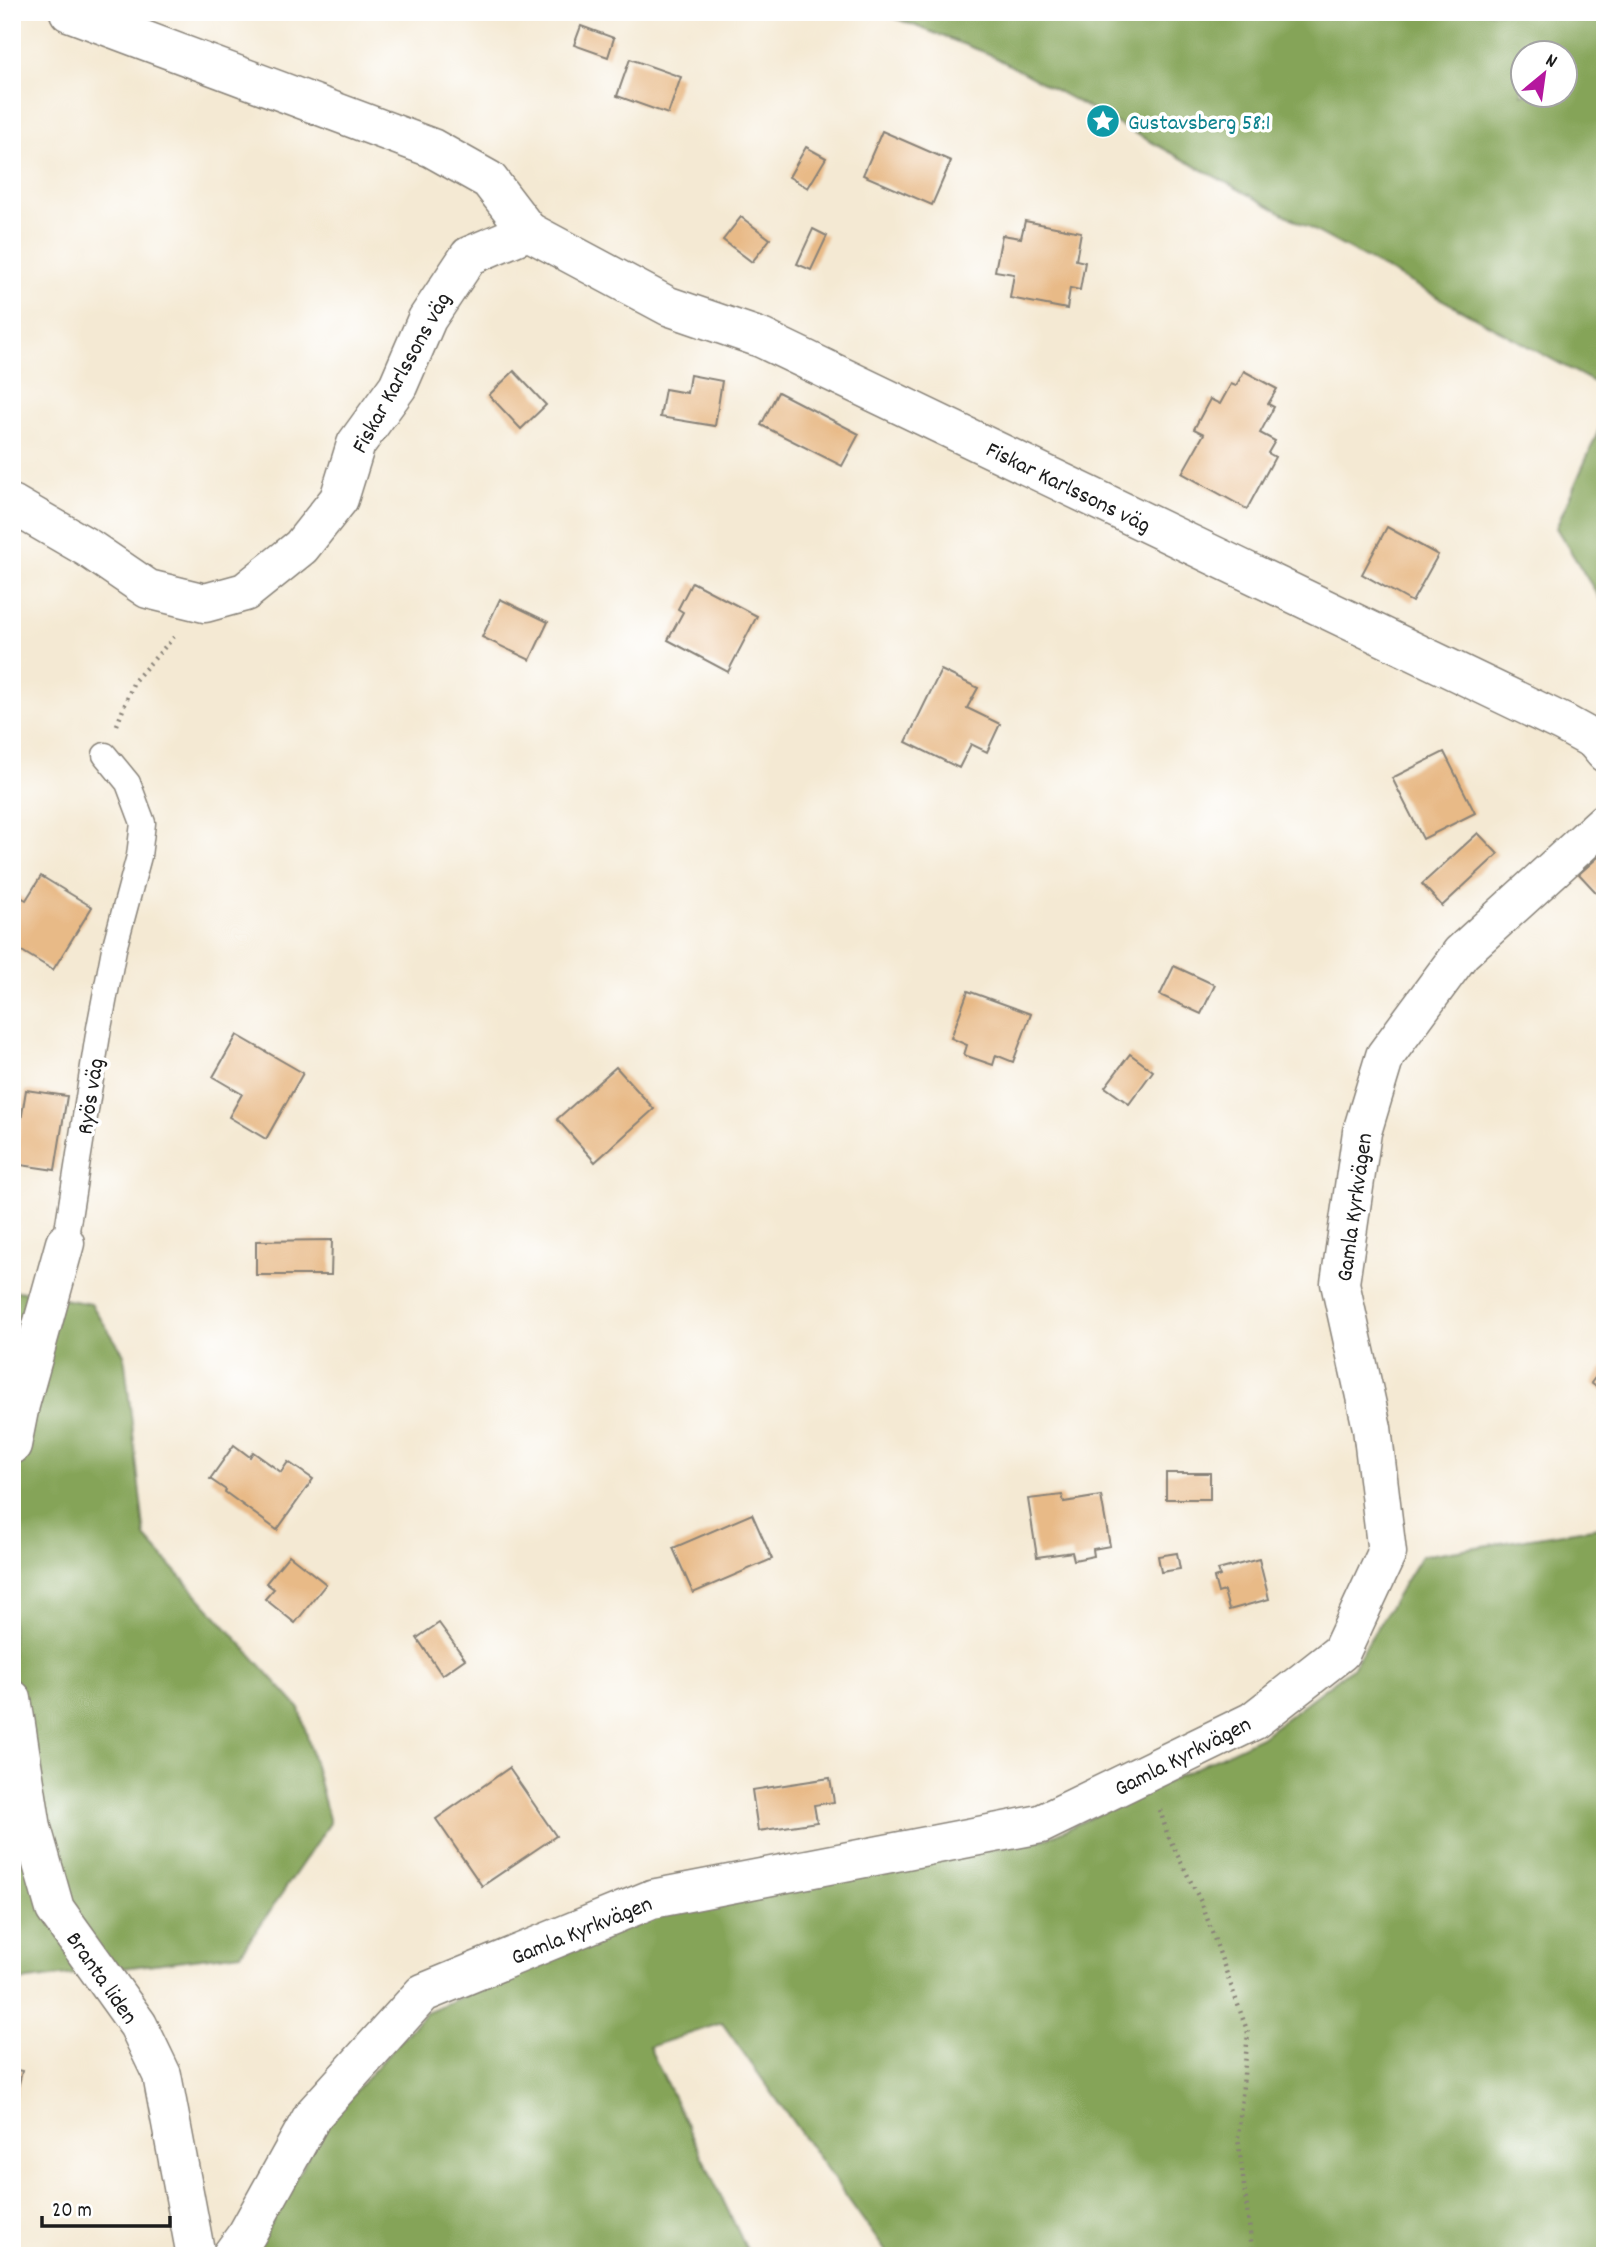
<svg xmlns="http://www.w3.org/2000/svg" width="1617" height="2268" font-family="Dekko,sans-serif">
<rect width="100%" height="100%" fill="#fff"/>
<filter id="ink" filterUnits="userSpaceOnUse"><feTurbulence type="fractalNoise" baseFrequency=".0143" numOctaves="2"/><feDisplacementMap in="SourceGraphic" scale="14" xChannelSelector="R" yChannelSelector="G"/><feConvolveMatrix kernelMatrix="1 2 1 2 8 2 1 2 1" color-interpolation-filters="sRGB"/></filter>
<filter id="wash" filterUnits="userSpaceOnUse"><feTurbulence type="fractalNoise" baseFrequency=".00686" numOctaves="4" result="noise"/><feDisplacementMap in="SourceGraphic" scale="28" xChannelSelector="R" yChannelSelector="G"/><feGaussianBlur stdDeviation="1.57" result="paint"/><feColorMatrix in="noise" values="0 0 0 0 0 0 0 0 0 0 0 0 0 0 0 0 0 1.4 0 .05"/><feComposite in="paint" operator="in"/></filter>
<g filter="url(#wash)">
<rect width="100%" height="100%" fill="#f4e9d3"/>
<g fill="#85a458" stroke="#50603a" stroke-width="2" fill-rule="evenodd">
<path d="M879,12H1605V388L989,54ZM1522,52H1564V94H1522Z"/>
<path d="M1605,416V607L1556,528Z"/>
<path d="M12,1290L91,1304L124,1354L145,1537L300,1709L330,1823L241,1953L12,1982Z"/>
<path d="M1605,1526V2256H889L722,2023L649,2047L750,2256H253L325,2125L426,2012L662,1911L1048,1838L1261,1737L1353,1667L1421,1556Z"/>
</g>
<g id="blocks">
<g fill="#e8ba87">
<path d="M581,26L614,38L608,57L574,45Z"/>
<path d="M630,59L681,77L668,114L617,96Z"/>
<path d="M882,131L951,161L932,205L863,175Z"/>
<path d="M806,147L826,158L808,188L789,177Z"/>
<path d="M741,217L770,239L752,262L723,240Z"/>
<path d="M1025,221L1081,232L1076,260L1085,262L1080,290L1070,288L1067,309L1010,298L1014,274L995,271L1002,235L1021,238Z"/>
<path d="M813,229L827,236L811,270L797,264Z"/>
<path d="M514,371L546,405L521,429L489,395Z"/>
<path d="M1244,371L1277,389L1268,404L1274,407L1260,433L1275,441L1268,453L1275,457L1247,509L1182,473L1204,434L1194,429L1210,399L1220,404L1231,384L1236,386Z"/>
<path d="M690,375L722,381L715,426L660,417L665,389L687,393Z"/>
<path d="M778,392L859,434L842,466L761,425Z"/>
<path d="M1387,527L1438,555L1412,602L1362,574Z"/>
<path d="M692,582L757,616L728,672L668,640L683,612L678,609Z"/>
<path d="M500,599L548,622L530,660L482,637Z"/>
<path d="M941,670L978,688L967,708L1000,724L987,752L971,744L959,768L906,742Z"/>
<path d="M1444,752L1475,813L1423,839L1392,778Z"/>
<path d="M1478,833L1498,854L1442,906L1422,884Z"/>
<path d="M1605,851V902L1579,874Z"/>
<path d="M41,876L92,907L53,970L12,945V892L26,900Z"/>
<path d="M1174,966L1215,985L1201,1014L1160,995Z"/>
<path d="M968,991L1031,1014L1013,1062L996,1055L993,1065L964,1055L967,1045L951,1038Z"/>
<path d="M237,1035L303,1073L266,1139L229,1117L242,1094L213,1077Z"/>
<path d="M1130,1054L1153,1071L1129,1104L1105,1087Z"/>
<path d="M616,1067L654,1109L595,1162L557,1119Z"/>
<path d="M26,1090L67,1096L55,1170L14,1164Z"/>
<path d="M332,1240L331,1275H256V1241Z"/>
<path d="M1605,1365V1393L1591,1383Z"/>
<path d="M234,1445L250,1457L253,1452L281,1472L288,1462L313,1479L277,1530L225,1492L226,1490L210,1479Z"/>
<rect x="1166" y="1473" width="44" height="26"/>
<path d="M1062,1495L1064,1502L1101,1496L1110,1546L1093,1549L1094,1556L1074,1560L1072,1552L1037,1557L1028,1499Z"/>
<path d="M752,1514L772,1559L693,1593L673,1548Z"/>
<path d="M1177,1553L1180,1569L1161,1572L1158,1556Z"/>
<path d="M289,1555L326,1584L295,1623L265,1599L274,1589L266,1583Z"/>
<path d="M1259,1559L1269,1599L1229,1610L1224,1591L1218,1593L1214,1578L1220,1576L1218,1570Z"/>
<path d="M439,1623L465,1659L442,1675L417,1638Z"/>
<path d="M509,1768L556,1836L482,1886L436,1819Z"/>
<path d="M830,1778L834,1802L814,1805L817,1822L758,1831L752,1790Z"/>
<path d="M12,2069L22,2071L16,2097H12Z"/>
</g>
</g>
</g>
<g filter="url(#ink)">
<use href="#blocks" fill-opacity="0" stroke="#888278" stroke-width="2"/>
<g fill="none" stroke-linecap="round" stroke-linejoin="round">
<g stroke="#888278" stroke-width="27">
<path id="service" d="M65,1243L99,1028L114,949L139,856L143,823L128,783L105,755"/>
</g>
<g stroke="#888278" stroke-width="41">
<g id="minor">
<path d="M69,12L432,148L489,180L528,231"/>
<path d="M12,504L88,548L148,589L205,603L245,592L301,547L339,499L356,444L398,386L427,319L469,256L528,231L668,306L761,338L1563,723L1594,740L1605,753"/>
<path d="M12,1445L20,1405L65,1243"/>
<path d="M12,1699L32,1828L55,1909L138,2025L162,2075L196,2256"/>
<path d="M231,2256L247,2234L313,2115L423,1993L652,1899L1041,1824L1253,1721L1341,1652L1387,1553L1372,1428L1340,1283L1362,1132L1385,1056L1461,953L1605,822"/>
</g>
</g>
<g stroke="#888278" stroke-width="4.5" stroke-dasharray="2 5" stroke-linecap="butt">
<path d="M117,725L134,681L174,637"/>
<path d="M1160,1810L1168,1836L1202,1904L1248,2033L1238,2138L1253,2256"/>
</g>
<use href="#service" stroke="#fff" stroke-width="24"/>
<use href="#minor" stroke="#fff" stroke-width="38"/>
</g>
</g>
<defs>
<g id="sight-disc" transform="scale(1.75)"><circle r="9.5" fill="#0f9aa8" stroke="#fff"/><path d="M0-6L1.8-2.2L6-1.7L2.9 1.2L3.7 5.4L0 3.3L-3.7 5.4L-2.9 1.2L-6-1.7L-1.8-2.2Z" fill="#fff"/></g>
</defs>
<g fill-rule="evenodd">
<use href="#sight-disc" x="1103" y="121"/>
</g>
<g text-anchor="middle" stroke-width="7" stroke-linejoin="round" paint-order="stroke">
<g font-size="23" fill="#0d838f" stroke="#fff" text-anchor="start">
<text x="1128" y="129">Gustavsberg 58:1</text>
</g>
<g font-size="23" fill="#1c1c1c" stroke="#fff">
<text transform="translate(400 372) rotate(-61)" y="8">Fiskar Karlssons väg</text>
<text transform="translate(1069 486) rotate(26)" y="8">Fiskar Karlssons väg</text>
<text transform="translate(89 1096) rotate(-81)" y="8">Ryös väg</text>
<text transform="translate(1353 1207) rotate(-82)" y="8">Gamla Kyrkvägen</text>
<text transform="translate(1182 1755) rotate(-27)" y="8">Gamla Kyrkvägen</text>
<text transform="translate(581 1929) rotate(-22)" y="8">Gamla Kyrkvägen</text>
<text transform="translate(103 1977) rotate(55)" y="8">Branta liden</text>
</g>
</g>
<rect width="1617" height="2268" fill="none" stroke="#fff" stroke-width="42"/>
<g transform="translate(1544 74) rotate(29)"><circle r="33" fill="#ffffff" stroke="#a4a4a4" stroke-width="2"/>
<path d="M0-5L12 26L0 18L-12 26Z" fill="#b5179e"/>
<text y="-10" font-size="19" font-weight="bold" text-anchor="middle" fill="#1c1c1c">N</text>
</g>
<path d="M42 2216v10h128v-10" fill="none" stroke="#1c1c1c" stroke-width="3.5"/>
<text x="52" y="2216" font-size="21" fill="#1c1c1c" stroke="#ffffff" stroke-width="5" paint-order="stroke">20 m</text>
</svg>
